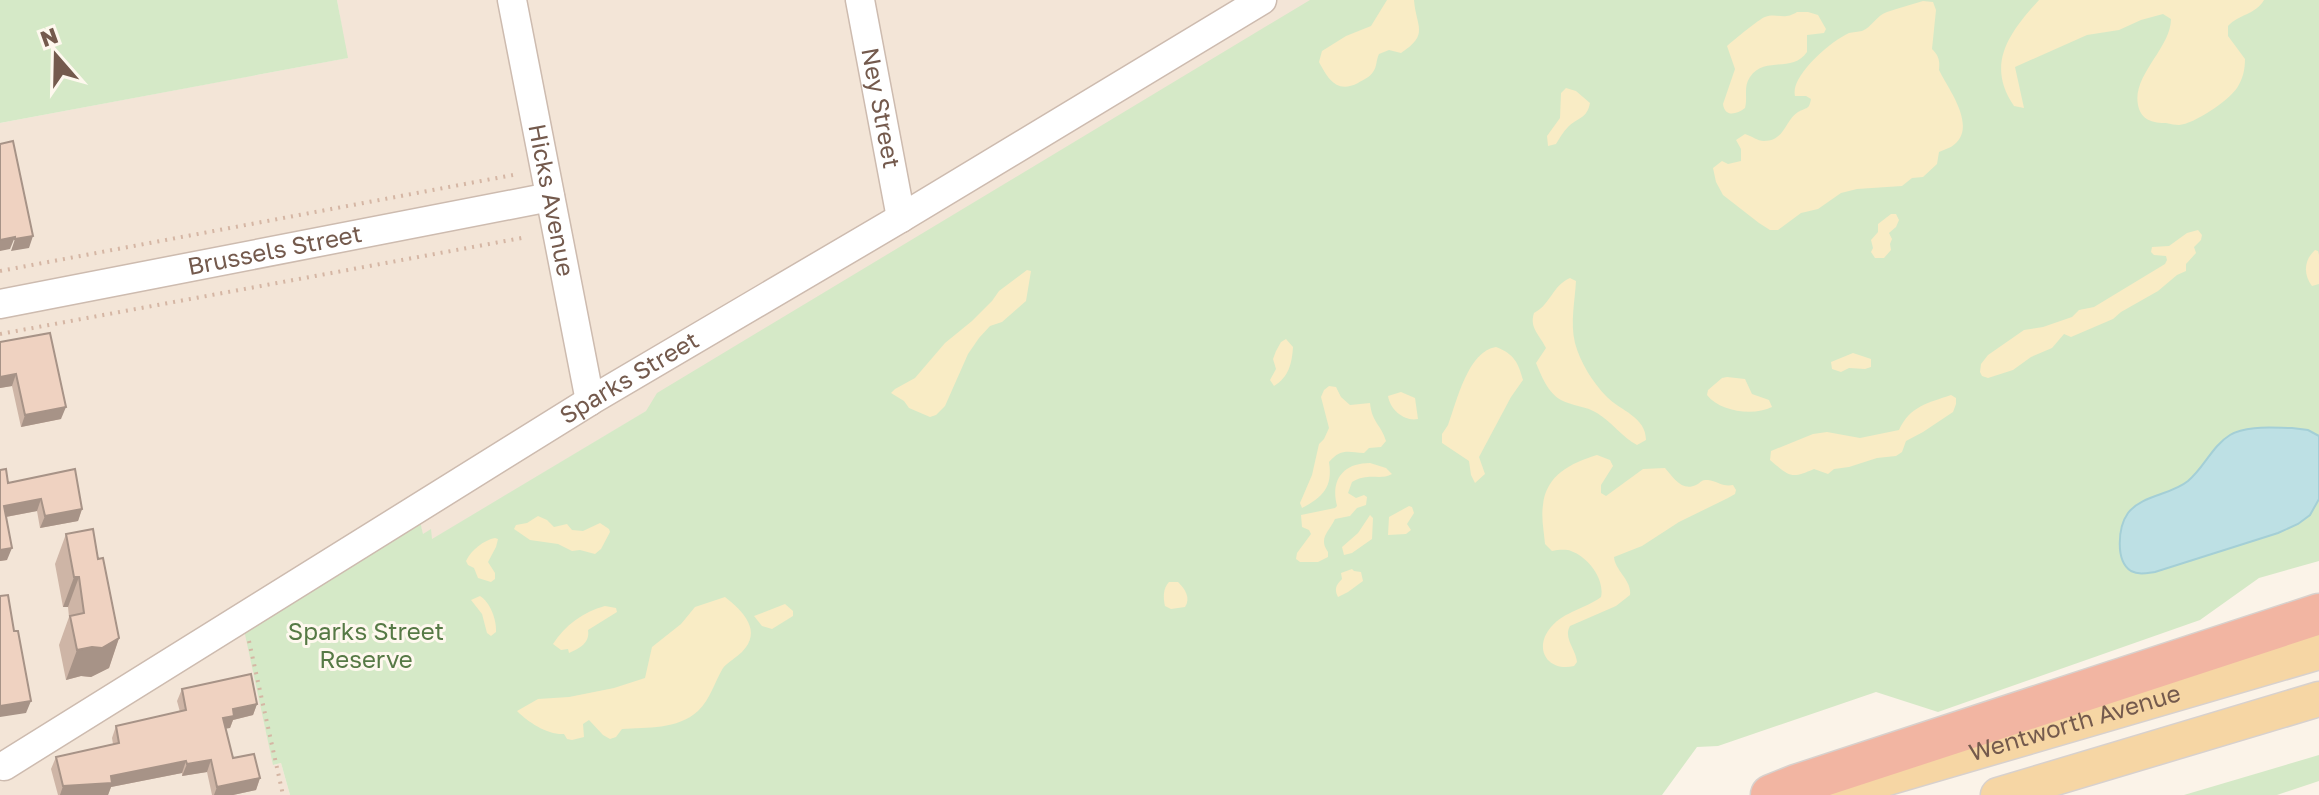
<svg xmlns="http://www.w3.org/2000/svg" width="2319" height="795" font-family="'Golos Text',sans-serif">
<rect width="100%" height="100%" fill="#fbf3e8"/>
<path fill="#f3e5d7" d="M337,0H1331L425,544L420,522L273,765L281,763L290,795H0V123L347,58Z"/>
<g fill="#d5e9c7">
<path d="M0,0H337L348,58L0,123Z"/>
<path d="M1310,0H2319V561L2259,578L2200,620L1938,712L1876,692L1718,746L1697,747L1662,795H290L281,763L273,765L243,625L420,521L423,534L431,529L432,539L646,411L657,393Z"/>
<path d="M2319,755V781L2277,795H2184Z"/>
</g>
<g fill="#f9ecc5">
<path d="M1387,0H1414C1416,27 1430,34 1401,53L1389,50L1379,54C1376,60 1377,67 1373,72C1370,77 1363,80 1358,83C1337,94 1328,79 1319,62L1322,51L1346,36L1371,26Z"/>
<path d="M2039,0H2264C2255,15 2239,14 2228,26V36L2245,59C2245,69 2243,79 2237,88C2228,101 2194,124 2179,125C2175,125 2171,124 2166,123C2154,123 2141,121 2138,105C2132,75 2171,48 2171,19L2163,14L2141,20L2119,30L2087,35L2015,67L2024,108L2014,106C1985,64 2010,32 2039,0Z"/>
<path d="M1923,1L1933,2L1936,10L1932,49C1939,56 1940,61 1939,70C1948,89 1980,129 1951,147C1947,149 1943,150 1939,152L1937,164L1923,177L1912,178L1902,186L1857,189L1841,193L1818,209L1801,213L1778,230H1770L1759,223L1723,195L1716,182L1713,168L1722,161L1728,164L1741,161V149L1736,140L1745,134C1752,136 1757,141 1764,141C1785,141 1785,120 1798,112C1807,107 1809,110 1811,99L1806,96H1795C1790,76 1831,41 1849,33C1853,32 1858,32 1862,31C1872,27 1876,16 1887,12C1898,8 1911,5 1923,1Z"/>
<path d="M1797,12H1808L1818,15L1826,29L1824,33L1807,35V52C1793,73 1764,56 1750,77C1743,87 1748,97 1745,108C1737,114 1725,118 1723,104L1735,69L1727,46C1734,40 1759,19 1765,17C1777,12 1783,21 1797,12Z"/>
<path d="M1566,88L1576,91L1590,103C1587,119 1578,117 1568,127C1563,132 1559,139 1556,144L1548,146L1547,136L1560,118L1561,93Z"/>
<path d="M1891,214H1896L1899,220L1896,227L1889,233L1892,239L1890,244L1891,250L1884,258H1875L1871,252L1873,248L1871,240L1878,232V224Z"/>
<path d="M2198,230L2202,235L2201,240L2194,247L2196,253L2186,264V271L2177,275L2158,291L2121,312L2113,319L2071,337L2064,334L2052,348L2031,357L2013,370L1988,378L1982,376L1980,372L1981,364L1988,355L2024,330L2043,327L2072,317L2079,310L2094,307L2165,264L2167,260L2166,256L2154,255L2151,252L2152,247L2169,246L2187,233Z"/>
<path d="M2315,250L2318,251L2319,255V284L2312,286C2303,274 2304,260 2315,250Z"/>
<path d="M1027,270L1031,271L1026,301L1002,322L990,326L979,338L968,354L945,406L936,415L930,417L909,408L904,401L891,393L895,389L915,378L945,343L972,321L992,301L999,291Z"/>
<path d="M1570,278L1576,281C1575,301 1570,322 1575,343C1580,362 1593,383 1607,397C1621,411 1646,417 1646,440L1637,445C1622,437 1612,422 1597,413C1586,406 1572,406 1561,400C1548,393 1541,375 1536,363L1546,348C1540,335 1529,328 1534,313C1550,305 1553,285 1570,278Z"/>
<path d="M1286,339L1293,347C1292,363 1289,377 1274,386L1270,380L1276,369L1273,359L1276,351L1281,342Z"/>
<path d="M1496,347C1514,354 1518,362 1523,380L1511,397L1479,457L1485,474L1475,483L1471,475L1469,461L1442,443V434L1448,425C1457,401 1468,351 1496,347Z"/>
<path d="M1853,353L1871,359V367L1865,369L1849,368L1841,372L1832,369L1831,362Z"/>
<path d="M1727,377L1745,379L1752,394L1769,400L1772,407C1754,416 1720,412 1707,395L1708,390L1722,378Z"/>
<path d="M1329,386L1336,387L1341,397L1350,405L1370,403C1372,423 1381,424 1386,441L1381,447L1369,448L1364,453C1348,452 1341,448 1329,462C1333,487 1323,497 1302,508L1300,503L1312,475L1319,444L1324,439L1329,428L1321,397L1324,390Z"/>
<path d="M1401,392L1415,398L1418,419C1405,422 1390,410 1388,396Z"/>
<path d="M1951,395L1956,398V404L1953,412L1923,432L1906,441L1902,452L1896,456L1877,458L1849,467L1834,469L1828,474L1814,469C1791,479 1790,477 1770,460L1771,451L1813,434L1827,432L1860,438L1899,430C1910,406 1928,403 1951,395Z"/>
<path d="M1597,455L1610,460L1613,466L1601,485V493L1606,496L1643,469L1665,468C1673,477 1682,492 1696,485C1702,482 1700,480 1708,480C1717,481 1722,487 1733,485L1736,490L1735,494L1728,498L1679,522L1642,546L1614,557C1615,571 1632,580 1630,595L1616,606L1570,626C1563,638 1576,649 1577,662L1574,666C1547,672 1533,648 1551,627C1565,611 1585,609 1601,597C1605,579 1588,557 1571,551C1566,549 1557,550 1552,551L1545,544C1544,531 1541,518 1543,505C1546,475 1571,463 1597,455Z"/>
<path d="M1370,463L1386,468L1392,474C1380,481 1369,472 1352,482L1348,493L1356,498L1364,495L1367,497L1366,505L1357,508L1350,516L1335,519C1329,532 1318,538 1328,552V557L1318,562H1300L1296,559L1297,553L1311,534L1309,530L1302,527L1301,515L1335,508L1337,506C1330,479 1344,463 1370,463Z"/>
<path d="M1409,506L1412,507L1414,513L1407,524L1411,530L1406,534L1388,535L1389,517Z"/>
<path d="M1370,515L1373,518L1372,539L1352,553L1344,555L1342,547L1358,533Z"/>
<path d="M538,516L547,520L554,527L567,524L572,530L583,531L600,523L609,529L610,532L601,549L595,554L580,550L572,551L558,544L530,540L514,529L516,525L527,523Z"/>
<path d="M495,538L498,539L496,547L488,562L495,573V579L491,582L478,578L474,568L468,565L466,561C471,550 484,540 495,538Z"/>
<path d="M1352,569L1354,571L1361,572L1363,581L1348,592L1338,597C1334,589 1336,585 1342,579L1341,573Z"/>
<path d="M1169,582H1178C1185,589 1191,598 1185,607L1171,609L1165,606C1163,598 1163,588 1169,582Z"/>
<path d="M480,596C490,602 497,620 496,632L491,636L487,633L482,614L471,600Z"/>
<path d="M725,597C743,611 763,631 742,652C736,658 729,661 723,668C715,681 710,700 698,711C677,730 647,727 622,729L616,737L610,739L603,735L589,720L583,724L584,737L572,740L567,739L564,734C548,735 529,723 517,711L538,699L569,697L614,688L645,678L652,647L681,624L695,607Z"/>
<path d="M785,604L793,611V616L772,629L762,626L754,616Z"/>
<path d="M605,606L616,608L617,612L588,630C590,642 581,648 569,653L568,649L561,650L553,644C565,625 583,612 605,606Z"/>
</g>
<path fill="#bde0e4" stroke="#a4cfd6" stroke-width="2" d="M2292,428L2308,430L2319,436V499L2310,515L2298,524L2278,533L2155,572C2147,573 2139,575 2131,571C2115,561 2118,527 2128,513C2142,495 2171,495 2188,481C2204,468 2212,446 2230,435C2246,425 2274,428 2292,428Z"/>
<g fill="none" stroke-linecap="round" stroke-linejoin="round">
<g stroke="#cdbbaf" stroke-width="31">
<g id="minor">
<path id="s1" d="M512,0L590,401"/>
<path id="s2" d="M860,0L901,218"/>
<path id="s3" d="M0,304L550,197"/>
<path id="s4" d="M4,766L590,401L901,218L1262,0"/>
</g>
</g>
<g stroke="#d8d1cd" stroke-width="37">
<g id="major">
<path id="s5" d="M1829,795L2319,652"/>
<path d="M1998,795L2319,699"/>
</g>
</g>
<g stroke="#d8d1cd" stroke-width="43">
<path id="highway" d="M1771,795L1796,785L2319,614"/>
</g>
<g stroke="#d5b6a4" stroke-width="4" stroke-dasharray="2 6" stroke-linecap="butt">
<path d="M0,271L513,175"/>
<path d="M0,334L527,237"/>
<path d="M249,641L283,795"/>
</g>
<use href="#minor" stroke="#fff" stroke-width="28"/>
<use href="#major" stroke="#f6d6a4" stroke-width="34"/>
<use href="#highway" stroke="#f2b5a2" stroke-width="40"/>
</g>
<g fill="#ceb5a6">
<path d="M0,342L61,419L21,427L12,386L0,388Z"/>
<path d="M0,470L8,483L82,509L78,521L40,528L37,511L6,517L7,560L0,561Z"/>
<path d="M66,534L98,559L119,638L109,668L91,677L81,676L66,680L59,645L69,617L68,607H63L55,564Z"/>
<path d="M182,689L257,704L253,715L233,720L230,728H226L233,758L260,778L256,790L233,795H212L207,772L182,776V773L111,787L108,795H58L51,769L56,757L113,744L112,738L116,726L180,712L177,701Z"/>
</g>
<g fill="#a79387">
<path d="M33,236L29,248L11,251L15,239Z"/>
<path d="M15,237L10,249L0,251V240Z"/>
<path d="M16,374L12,386L0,388V377Z"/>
<path d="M66,407L61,419L21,427L25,415Z"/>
<path d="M41,499L37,511L0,518L4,506Z"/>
<path d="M82,509L78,521L40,528L45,516Z"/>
<path d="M12,548L7,560L0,561V550Z"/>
<path d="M74,577H79L68,607H63Z"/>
<path d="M119,638L109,668L91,677L81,676L66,680L77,650Z"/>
<path d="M31,701L26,713L0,717V706Z"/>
<path d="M257,704L253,715L233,720L230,728L219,730L223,718L233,709Z"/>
<path d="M211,760L207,772L182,776L187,764Z"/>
<path d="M186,761L182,773L111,787L108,795H60L63,786Z"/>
<path d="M260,778L256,790L233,795H214L217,787Z"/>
</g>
<g fill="#efd2c1" stroke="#a79387" stroke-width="2">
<path d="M13,141L33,236L15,239V237L0,240V144Z"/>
<path d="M50,333L66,407L25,415L16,374L0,377V342Z"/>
<path d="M6,469L8,483L75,469L82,509L45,516L41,499L4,506L12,548L0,550V470Z"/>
<path d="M93,529L98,559L103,558L119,638L102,648L92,647L77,650L70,616L84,613L79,577H74L66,534Z"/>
<path d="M8,595L14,631H18L31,701L0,706V596Z"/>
<path d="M251,674L257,704L233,709L234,716L223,718L233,758L254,754L260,778L217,787L211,760L187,764L186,761L111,776L112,783L63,786L56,757L119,743L116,726L186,710L182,689Z"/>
</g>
<g text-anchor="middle" stroke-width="6" stroke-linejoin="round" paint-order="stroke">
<g font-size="24" fill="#745a4d" stroke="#fef8ee">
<text dy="8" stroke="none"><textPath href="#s2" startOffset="110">Ney Street</textPath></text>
<text dy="8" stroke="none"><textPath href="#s1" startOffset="204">Hicks Avenue</textPath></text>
<text dy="8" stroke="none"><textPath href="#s3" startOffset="280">Brussels Street</textPath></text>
<text dy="8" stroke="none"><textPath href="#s4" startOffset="736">Sparks Street</textPath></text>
<text dy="8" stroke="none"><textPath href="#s5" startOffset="256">Wentworth Avenue</textPath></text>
</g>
<g font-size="24" fill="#567945" stroke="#fef8ee">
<text x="366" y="640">Sparks Street<tspan x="366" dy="28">Reserve</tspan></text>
</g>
</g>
<g transform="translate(56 56) rotate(340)" stroke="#fef8ee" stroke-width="6" paint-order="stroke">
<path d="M0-6L14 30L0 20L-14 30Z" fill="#745a4d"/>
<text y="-12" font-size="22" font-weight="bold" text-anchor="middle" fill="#745a4d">N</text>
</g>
</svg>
